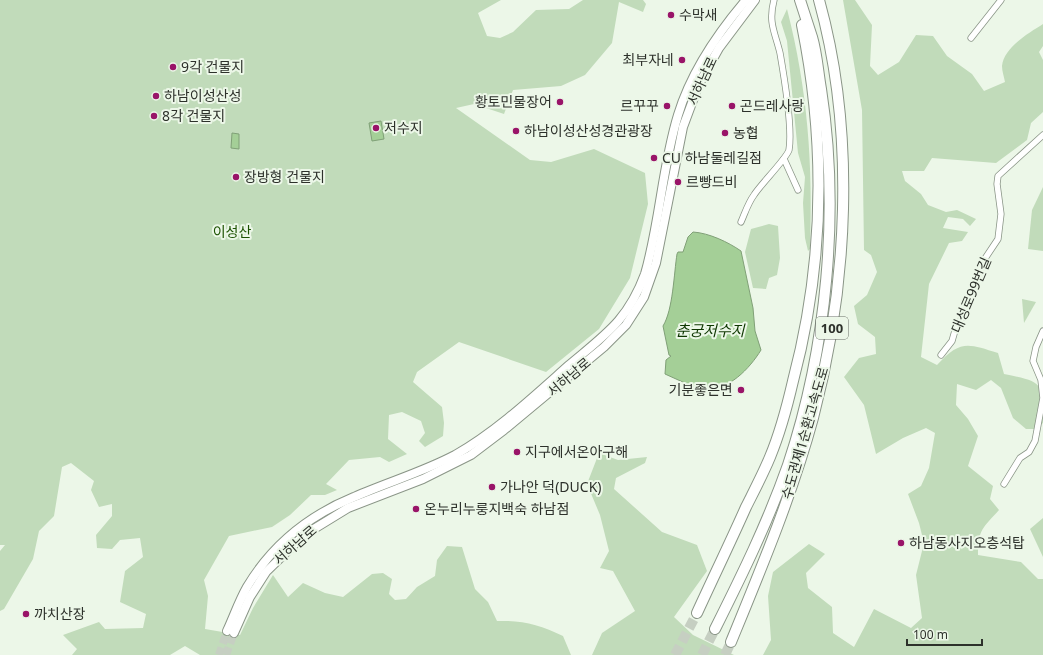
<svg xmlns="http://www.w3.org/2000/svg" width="1043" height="655" font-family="'Noto Sans','Noto Sans KR',sans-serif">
<rect width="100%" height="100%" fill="#ecf7e8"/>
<g fill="#c1dbba">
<path d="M0,0H501L478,13L487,36L500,38L513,32L536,10L569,9L583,0H643L646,4L643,12L619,2L612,43L585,75L561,86L513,90L504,114L474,104L456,108L530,160L551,162L594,149L645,173L648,204L630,278L599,329L546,372L459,342L417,372L413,382L442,407L444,423L443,436L425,447L419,441L425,433L421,421L402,412L389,415L388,439L407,454L389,462L380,457L349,460L326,484L337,490L325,495H311L290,515L272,527L229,536L204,580L208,596L205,629L240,635L253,608L273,575L288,597L303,583L325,593L343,597L372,574L383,573L392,579L389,594L395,600L406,599L417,587L435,576L437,560L447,546L462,547L475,589L488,602L497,621C522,620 540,625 563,636L571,655H200L185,646L170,655H72L77,649L63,635L99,622L105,629L143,628L146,614L120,602L125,571L143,557L140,538L120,540L112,549L97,548L96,535L112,516V504L99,507L91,490L94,481L71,463L62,467L54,516L39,531L33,559L4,609L0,611V551L5,545H0Z"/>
<path d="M843,0H855L872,25L870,66L878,75L899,62L916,35L933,36L947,56L972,74L984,91L1005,82C1004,77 1002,71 1002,66C1004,47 1029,33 1043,24V46L1039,52L1043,60V112L1031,123L1027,140L996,163L932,158L924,171H902L905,181L921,194L928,205L946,212L957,210L976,219L970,226L963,219L948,217L943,228L968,232L962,241L949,243L929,284L921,357L937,365C960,340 967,343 998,353L1004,374C1043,382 1043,381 1043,423L1034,429H1026L1013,418L1001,388L991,380L976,390L957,384L956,405L968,419L978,436L968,466L993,486L990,499L999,510C983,528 978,529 978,555L1021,562L1038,579H1043V655H763L771,640L768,596L773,572L809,544L825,554L806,573L808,588L832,607L833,633L854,647L874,609L911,628L922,618L916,575L924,543L919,523L908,494L921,486L929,468L935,433L926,428L903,438L876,454L864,405L844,377L859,358L876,354L875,337L858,324L854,306L867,295L877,272L871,255L864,250L862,110Z"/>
<path d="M787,9C808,91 813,164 810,249L808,251L805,238L803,203L805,177L798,153L787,41L781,22Z"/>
<path d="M1043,187V251L1028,249L1032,210Z"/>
<path d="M769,224L778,226L780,258L777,275L769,278L766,289L753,288L745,252L751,229Z"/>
<path d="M1022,299L1036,302L1024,323Z"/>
<path d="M599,453L618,460L647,457L645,463L616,478L614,489L662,532L697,545L707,571L674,617L693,635L734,655H592L602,633L635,611L613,571L600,568L609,551L600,515L587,484Z"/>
<path d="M1043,518V557L1030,529Z"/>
</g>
<g fill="#a4cf97" stroke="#80a077">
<path d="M381,121L384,139L372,141L369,123Z"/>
<path d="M232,133L239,134V149L231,148Z"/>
<path d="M693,232C709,233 728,242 741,251L753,308L755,331L761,350C750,368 728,392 705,388L700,383L696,388L665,374L666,360L671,356L669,355L663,326C673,310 674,273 677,254L678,252H683L688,237Z"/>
</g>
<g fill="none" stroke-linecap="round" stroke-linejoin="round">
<g stroke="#c6cfc2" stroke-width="8" stroke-dasharray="8 4" stroke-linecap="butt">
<path d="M219,655L227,631"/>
<path d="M226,655L234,633"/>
</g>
<g stroke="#c6cfc2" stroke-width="10" stroke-dasharray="10 5" stroke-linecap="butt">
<path d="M675,655L697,613"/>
<path d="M702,655L715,629"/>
<path d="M725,655L731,642"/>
</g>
<g stroke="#8a9587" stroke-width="7">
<g id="street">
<path d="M971,38L1001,0"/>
<path d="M784,159L798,190"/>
<path d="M741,222C745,213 748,203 754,195C760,185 787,158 789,150C793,127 784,76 780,53C775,32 768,23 774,0"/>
<path d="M941,355L952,341L956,327L964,315L982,263L998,239L1001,214L997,184L998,176L1043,135"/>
<path d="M1004,484L1020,458L1029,452L1035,441L1043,398L1041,380L1033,361L1036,347L1043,331"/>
</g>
</g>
<g stroke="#8a9587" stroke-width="10">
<g id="secondary">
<path d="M227,631C234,616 239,601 247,587C272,545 310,515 354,497C388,482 423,472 455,455C497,431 533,397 569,365C606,334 628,320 645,274C660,222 662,167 678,115C691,72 717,34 746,0"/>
<path d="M234,633L250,597L266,572L304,535L348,508L423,479L471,455L504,430L604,347L626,325L644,297L656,263L683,127L699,84L719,48L755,0"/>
</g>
</g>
<g stroke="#8a9587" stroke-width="12">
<g id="highway">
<path d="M697,613C713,578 730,543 746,507C754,491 763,474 770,457C780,433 787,407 793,381C824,264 826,143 802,25"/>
<path d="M715,629C742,575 768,522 788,465C827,348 840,211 821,89C818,72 817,54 812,37C808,25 804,12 800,0"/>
<path d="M731,642C761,569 792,495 813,418C848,285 856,133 819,0"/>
</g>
</g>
<use href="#street" stroke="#fff" stroke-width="5.5"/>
<use href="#secondary" stroke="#fff" stroke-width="8"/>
<use href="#highway" stroke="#fff" stroke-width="10"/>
</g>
<g fill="#991468" stroke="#ecf7e8" stroke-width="1.5">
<circle cx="671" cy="15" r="4"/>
<circle cx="682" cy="60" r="4"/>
<circle cx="173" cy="67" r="4"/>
<circle cx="156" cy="96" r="4"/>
<circle cx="560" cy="102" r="4"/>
<circle cx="667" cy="106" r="4"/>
<circle cx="732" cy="106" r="4"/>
<circle cx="154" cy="116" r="4"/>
<circle cx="376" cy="128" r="4"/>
<circle cx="516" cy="131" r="4"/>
<circle cx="725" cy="133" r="4"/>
<circle cx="654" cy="158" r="4"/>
<circle cx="236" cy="177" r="4"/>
<circle cx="678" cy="182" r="4"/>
<circle cx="741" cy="390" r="4"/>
<circle cx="517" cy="452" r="4"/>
<circle cx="492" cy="487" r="4"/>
<circle cx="416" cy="509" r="4"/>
<circle cx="901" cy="543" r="4"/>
<circle cx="26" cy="614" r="4"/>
</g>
<g text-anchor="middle" stroke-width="4" stroke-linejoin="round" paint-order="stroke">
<rect fill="#ecf7e8" stroke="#666c64" stroke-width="1" x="816" y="317" width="32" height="22" rx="3"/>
<g font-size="13" font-weight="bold" fill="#2d312b">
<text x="832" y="333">100</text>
</g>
<g font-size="14" fill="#2d312b" stroke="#ecf7e8" text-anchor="start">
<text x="679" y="20">수막새</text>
<text x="674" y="65" text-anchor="end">최부자네</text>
<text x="181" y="72">9각 건물지</text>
<text x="164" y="101">하남이성산성</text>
<text x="552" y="107" text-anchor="end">황토민물장어</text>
<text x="659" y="111" text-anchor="end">르꾸꾸</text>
<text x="740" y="111">곤드레사랑</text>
<text x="162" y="121">8각 건물지</text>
<text x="384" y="133">저수지</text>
<text x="524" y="136">하남이성산성경관광장</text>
<text x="733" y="138">농협</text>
<text x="662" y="163">CU 하남둘레길점</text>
<text x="244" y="182">장방형 건물지</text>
<text x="686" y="187">르빵드비</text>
<text x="733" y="395" text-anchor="end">기분좋은면</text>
<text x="525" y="457">지구에서온아구해</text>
<text x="500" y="492">가나안 덕(DUCK)</text>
<text x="424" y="514">온누리누룽지백숙 하남점</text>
<text x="909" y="548">하남동사지오층석탑</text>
<text x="34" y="619">까치산장</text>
</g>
<g font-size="14" fill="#2d312b" stroke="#ecf7e8">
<text transform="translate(702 81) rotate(-65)" y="5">서하남로</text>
<text transform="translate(971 295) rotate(-67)" y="5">대성로99번길</text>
<text transform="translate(569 377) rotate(-40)" y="5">서하남로</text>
<text transform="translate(805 433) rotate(-74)" y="5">수도권제1순환고속도로</text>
<text transform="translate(295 545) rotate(-41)" y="5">서하남로</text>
</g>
<g font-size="14" fill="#1c5202" stroke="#ecf7e8">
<text x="232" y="237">이성산</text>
</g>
<g font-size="15" font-style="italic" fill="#0e3700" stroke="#ecf7e8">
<text x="710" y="336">춘궁저수지</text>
</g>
</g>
<path d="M907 639v6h75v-6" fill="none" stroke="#2d312b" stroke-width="2"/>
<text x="913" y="639" font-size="12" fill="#2d312b" stroke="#ecf7e8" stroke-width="3" paint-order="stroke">100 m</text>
</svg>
